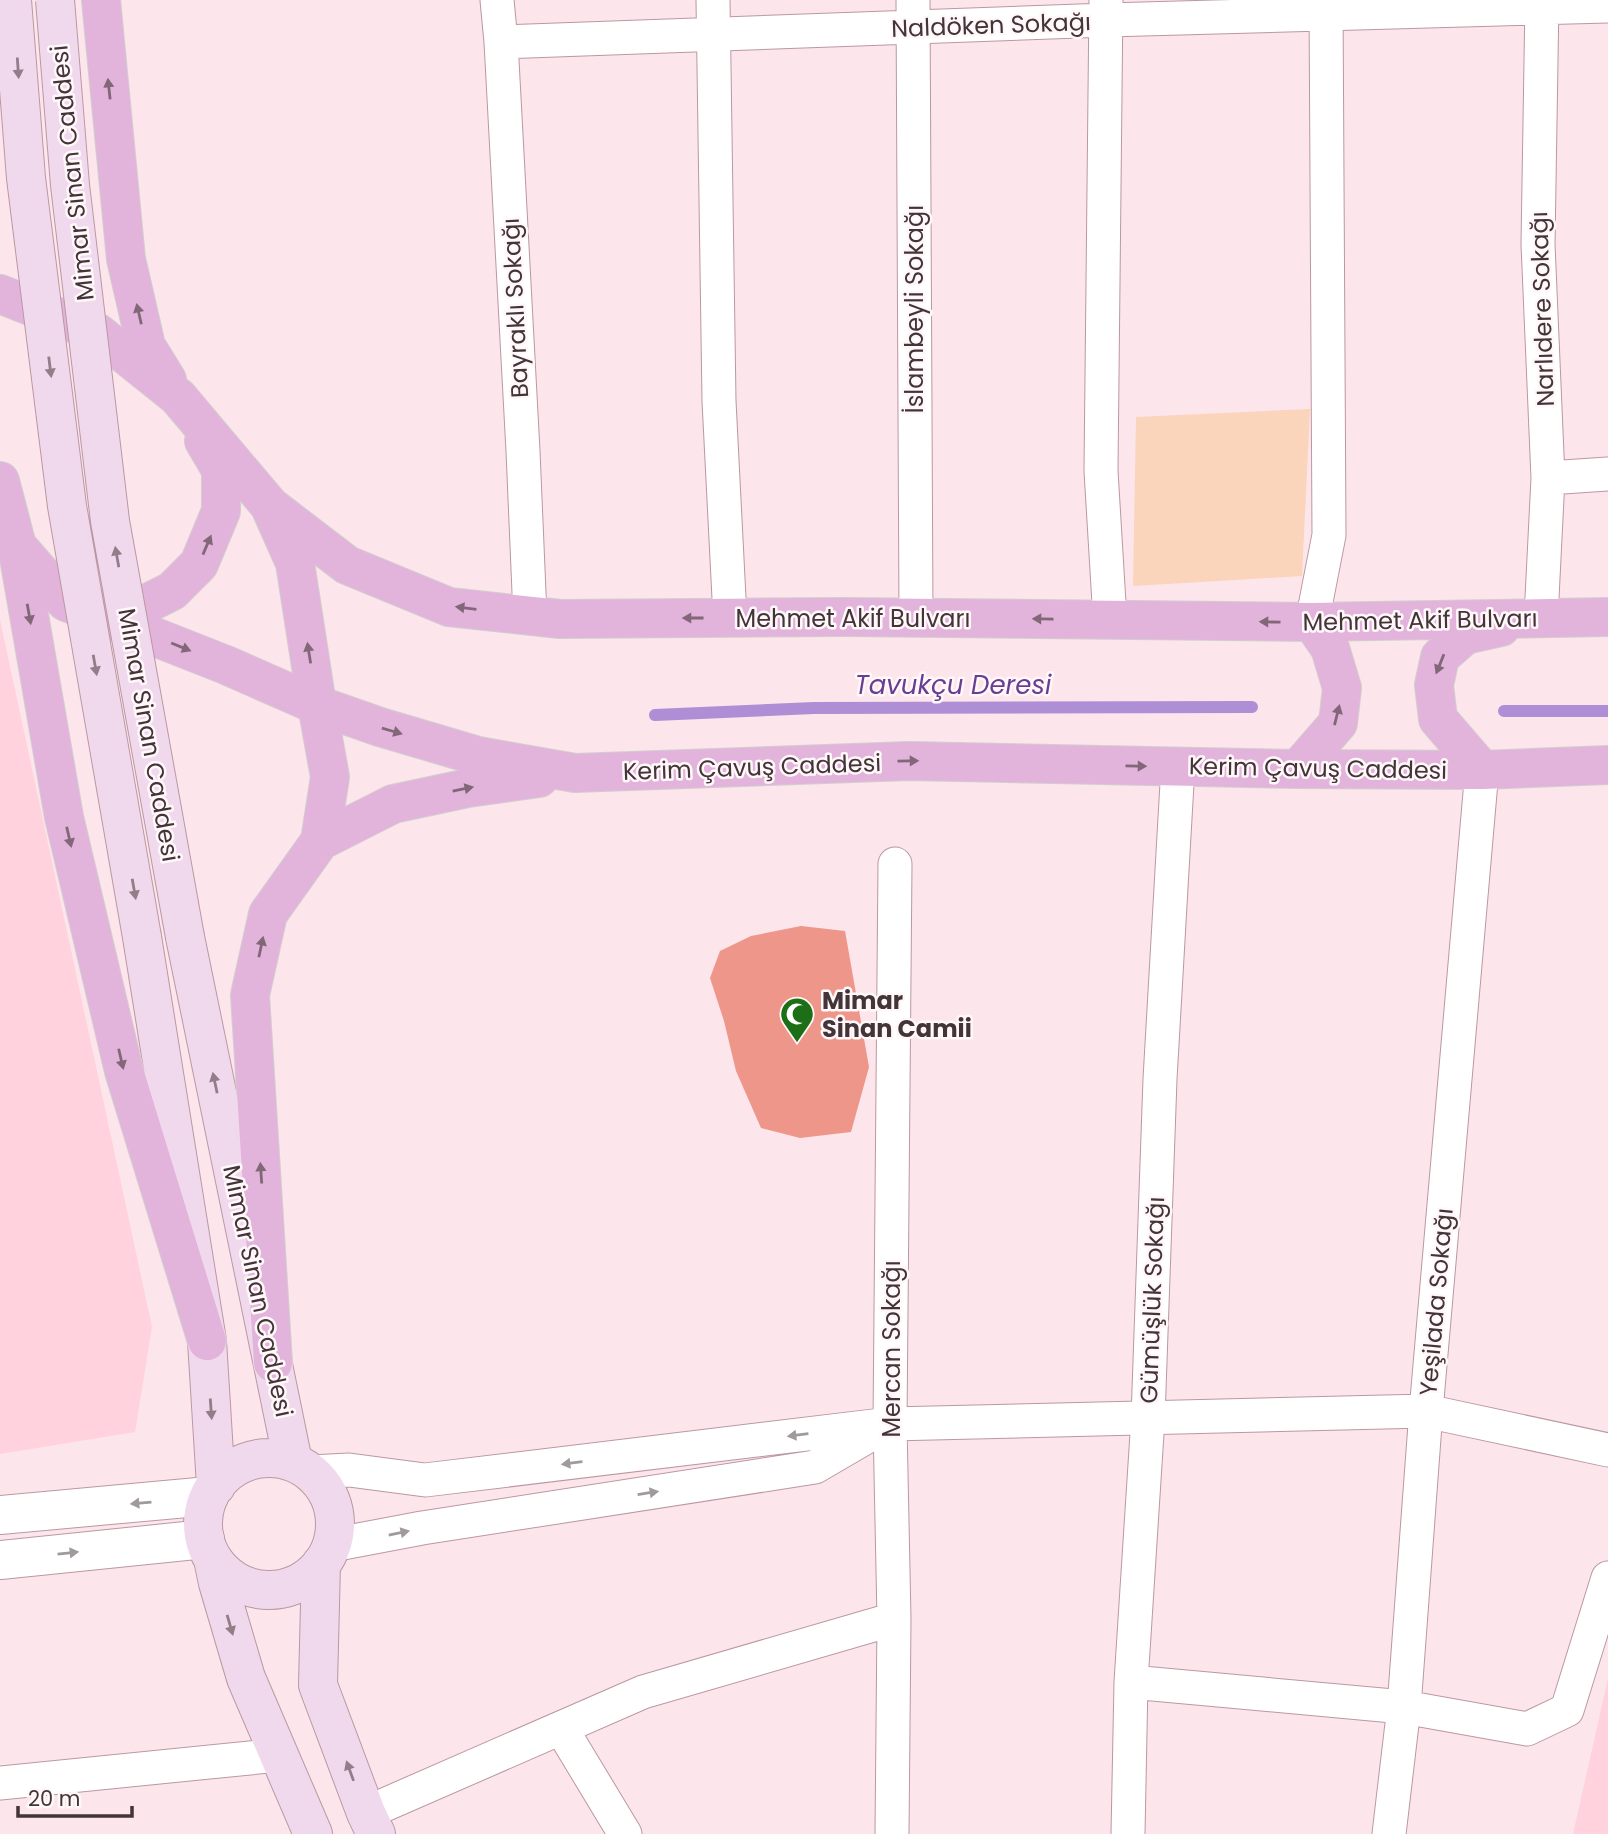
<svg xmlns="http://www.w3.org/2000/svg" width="1608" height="1834" viewBox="0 0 1608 1834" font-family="Poppins,sans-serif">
	<rect width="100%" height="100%" fill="#fce5eb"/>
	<!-- built -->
	<path fill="#ffd2de" d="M0,620L152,1327L135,1432L0,1454Z
		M1608,1678V1834H1573Z"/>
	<!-- green -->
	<path fill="#fad5bb" d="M1310,409L1302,576L1133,586L1136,417Z"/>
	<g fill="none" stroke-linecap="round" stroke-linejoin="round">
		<!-- stream -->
		<path stroke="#ae8ed5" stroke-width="12" d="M1504,711H1608
			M655,715L814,708L1252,707"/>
	</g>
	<!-- building -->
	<path fill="#ed9689" d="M801,926L845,931L869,1067L851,1132L800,1138L761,1128L736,1071L724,1021L710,978L720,951L751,936Z"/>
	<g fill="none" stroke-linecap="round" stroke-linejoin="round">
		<!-- minor casing -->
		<g stroke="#bb98a1" stroke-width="35">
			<path id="minor" d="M497,0L501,42L523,451L530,616
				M713,0L719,401L730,618
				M913,0L916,618
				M1106,0L1101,471L1110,620
				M501,42L1107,20L1608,6
				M1548,478L1608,474
				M1541,618L1548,478L1538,244L1542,0
				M1312,622L1329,535L1326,0
				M311,1472L349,1470L425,1480L890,1424L1426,1411L1608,1450
				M332,1545L422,1528L815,1467L875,1432
				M1131,1682L1404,1707L1527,1729L1567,1710L1608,1578
				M561,1728L625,1834
				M0,1783L279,1755
				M366,1813L643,1692L894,1619
				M892,1834L894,1619L890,1424L895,864
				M1128,1834L1131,1682L1148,1418L1160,1079L1178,766
				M1389,1834L1404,1707L1426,1411L1482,770"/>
		</g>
		<!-- tertiary casing -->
		<g stroke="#bb98a1" stroke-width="40">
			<path id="tertiary" d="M0,1515L209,1496
				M0,1560L205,1539"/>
		</g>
		<!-- secondary casing -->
		<g stroke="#bb98a1" stroke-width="40">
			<path id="secondary" d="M142,937L207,1341L216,1486
				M185,937L293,1462
				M203 1524a66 66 0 1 1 132 0a66 66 0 1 1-132 0Z
				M213,1559L218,1583L246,1678L313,1834
				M321,1564L318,1685L366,1813L376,1834"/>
		</g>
		<!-- primary casing -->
		<g stroke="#d2cecf" stroke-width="40">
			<path id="primary" d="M101,0L126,259L146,346L167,380
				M0,294L98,333L178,397L270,506L347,565L449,607L560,619L844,617L1312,622L1608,617
				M0,481L17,546L66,602L226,665L317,705L380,727L478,756L575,773L909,761L1298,769L1482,770L1608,765
				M271,509L295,563L317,705L330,777L320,841
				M17,546L64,817L124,1071L207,1341
				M95,611L140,607L172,591L199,564L221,511V470L204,441
				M1298,769L1338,723L1342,688L1330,648L1312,622
				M1482,770L1438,719L1434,685L1440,657L1465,635L1501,627
				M273,1363L250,995L268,914L320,841L393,804L468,788L539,778"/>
		</g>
		<!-- minor -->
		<use href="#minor" stroke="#fff" stroke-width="33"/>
		<!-- tertiary -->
		<use href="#tertiary" stroke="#fff" stroke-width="38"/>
		<!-- secondary -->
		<use href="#secondary" stroke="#f1d9ed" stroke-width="38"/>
		<!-- primary -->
		<use href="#primary" stroke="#e2b3db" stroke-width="38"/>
		<!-- secondary-bridge casing -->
		<g stroke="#bb98a1" stroke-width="40" stroke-linecap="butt">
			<path id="secondary-bridge" d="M12,0L26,178L67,506L142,937
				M55,0L70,185L110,521L185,937"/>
		</g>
		<!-- secondary-bridge -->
		<use href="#secondary-bridge" stroke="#f1d9ed" stroke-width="38"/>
	</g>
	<!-- one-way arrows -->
	<defs><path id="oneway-solid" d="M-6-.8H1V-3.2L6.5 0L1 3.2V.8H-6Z" transform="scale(1.75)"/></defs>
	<g fill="#917e89">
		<use href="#oneway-solid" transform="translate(18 68) rotate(86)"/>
		<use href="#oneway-solid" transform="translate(50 367) rotate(83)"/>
		<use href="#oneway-solid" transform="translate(117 557) rotate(-100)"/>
		<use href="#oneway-solid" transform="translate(95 665) rotate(80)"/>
		<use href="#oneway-solid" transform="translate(134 889) rotate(80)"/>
		<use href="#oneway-solid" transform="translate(215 1083) rotate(-102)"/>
		<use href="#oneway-solid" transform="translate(211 1409) rotate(86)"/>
		<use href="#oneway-solid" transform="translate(230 1625) rotate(74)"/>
		<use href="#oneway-solid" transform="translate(350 1771) rotate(-110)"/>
	</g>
	<g fill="#826779">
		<use href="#oneway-solid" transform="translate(109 89) rotate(-96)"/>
		<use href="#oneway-solid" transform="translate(139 314) rotate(-103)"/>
		<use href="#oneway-solid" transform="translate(207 545) rotate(-67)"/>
		<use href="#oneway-solid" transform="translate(466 608) rotate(-173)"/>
		<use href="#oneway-solid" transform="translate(29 614) rotate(80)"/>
		<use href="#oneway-solid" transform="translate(693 618) rotate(180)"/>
		<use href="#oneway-solid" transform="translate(1043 619) rotate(-179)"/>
		<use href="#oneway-solid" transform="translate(1270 622) rotate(-179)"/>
		<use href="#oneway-solid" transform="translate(181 647) rotate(22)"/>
		<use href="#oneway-solid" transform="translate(309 653) rotate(-99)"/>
		<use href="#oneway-solid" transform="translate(1440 664) rotate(112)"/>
		<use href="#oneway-solid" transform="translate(1337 715) rotate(-76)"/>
		<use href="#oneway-solid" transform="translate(392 731) rotate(16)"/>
		<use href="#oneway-solid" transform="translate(908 761) rotate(-1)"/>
		<use href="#oneway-solid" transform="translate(1136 766) rotate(1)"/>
		<use href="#oneway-solid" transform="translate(463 789) rotate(-11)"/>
		<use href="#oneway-solid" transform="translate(69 837) rotate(77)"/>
		<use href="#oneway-solid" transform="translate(261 947) rotate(-78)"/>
		<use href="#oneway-solid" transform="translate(121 1059) rotate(77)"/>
		<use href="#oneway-solid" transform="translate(261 1173) rotate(-94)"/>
	</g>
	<g fill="#a09a9b">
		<use href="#oneway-solid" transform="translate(798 1435) rotate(173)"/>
		<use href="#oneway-solid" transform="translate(572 1463) rotate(173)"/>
		<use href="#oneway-solid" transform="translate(648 1493) rotate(-9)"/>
		<use href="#oneway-solid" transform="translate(141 1503) rotate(175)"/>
		<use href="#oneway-solid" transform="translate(399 1533) rotate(-11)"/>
		<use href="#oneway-solid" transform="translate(68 1553) rotate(-6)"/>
	</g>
	<!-- icons -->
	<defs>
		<g id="mosque-pin" transform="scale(1.75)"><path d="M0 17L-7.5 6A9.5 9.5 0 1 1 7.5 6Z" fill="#1c6f17" stroke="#fff7f9"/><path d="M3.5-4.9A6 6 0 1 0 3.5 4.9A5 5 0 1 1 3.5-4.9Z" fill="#fff"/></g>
	</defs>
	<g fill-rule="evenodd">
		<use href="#mosque-pin" x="797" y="1014"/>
	</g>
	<g text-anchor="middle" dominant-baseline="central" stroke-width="5" stroke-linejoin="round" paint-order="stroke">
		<!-- street labels -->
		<g font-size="24" fill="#423437" stroke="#fff7f9">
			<text transform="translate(991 25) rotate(-2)">Naldöken Sokağı</text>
			<text transform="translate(72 173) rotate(-96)">Mimar Sinan Caddesi</text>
			<text transform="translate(515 308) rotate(-93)">Bayraklı Sokağı</text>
			<text transform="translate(914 309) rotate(-90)">İslambeyli Sokağı</text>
			<text transform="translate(1542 309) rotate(-92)">Narlıdere Sokağı</text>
			<text x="853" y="618">Mehmet Akif Bulvarı</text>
			<text transform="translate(1420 620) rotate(-1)">Mehmet Akif Bulvarı</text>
			<text transform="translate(149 735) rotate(80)">Mimar Sinan Caddesi</text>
			<text transform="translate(752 767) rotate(-2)">Kerim Çavuş Caddesi</text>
			<text transform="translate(1318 768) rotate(1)">Kerim Çavuş Caddesi</text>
			<text transform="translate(258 1291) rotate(78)">Mimar Sinan Caddesi</text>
			<text transform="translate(1152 1300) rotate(-88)">Gümüşlük Sokağı</text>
			<text transform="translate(1436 1302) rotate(-85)">Yeşilada Sokağı</text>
			<text transform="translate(891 1349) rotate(-90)">Mercan Sokağı</text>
		</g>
		<!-- poi labels -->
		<g font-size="24" font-weight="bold" fill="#423437" stroke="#fff7f9" text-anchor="start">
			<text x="822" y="1000">Mimar<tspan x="822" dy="28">Sinan Camii</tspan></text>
		</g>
		<!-- water labels -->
		<g font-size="26" font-style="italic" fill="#683e93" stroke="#fff7f9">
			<text x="953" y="685">Tavukçu Deresi</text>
		</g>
	</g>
	<!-- scale -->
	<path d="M18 1806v10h114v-10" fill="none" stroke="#423437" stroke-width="3.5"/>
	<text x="28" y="1806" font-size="21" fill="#423437" stroke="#fff7f9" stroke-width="5" paint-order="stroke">20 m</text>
</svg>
